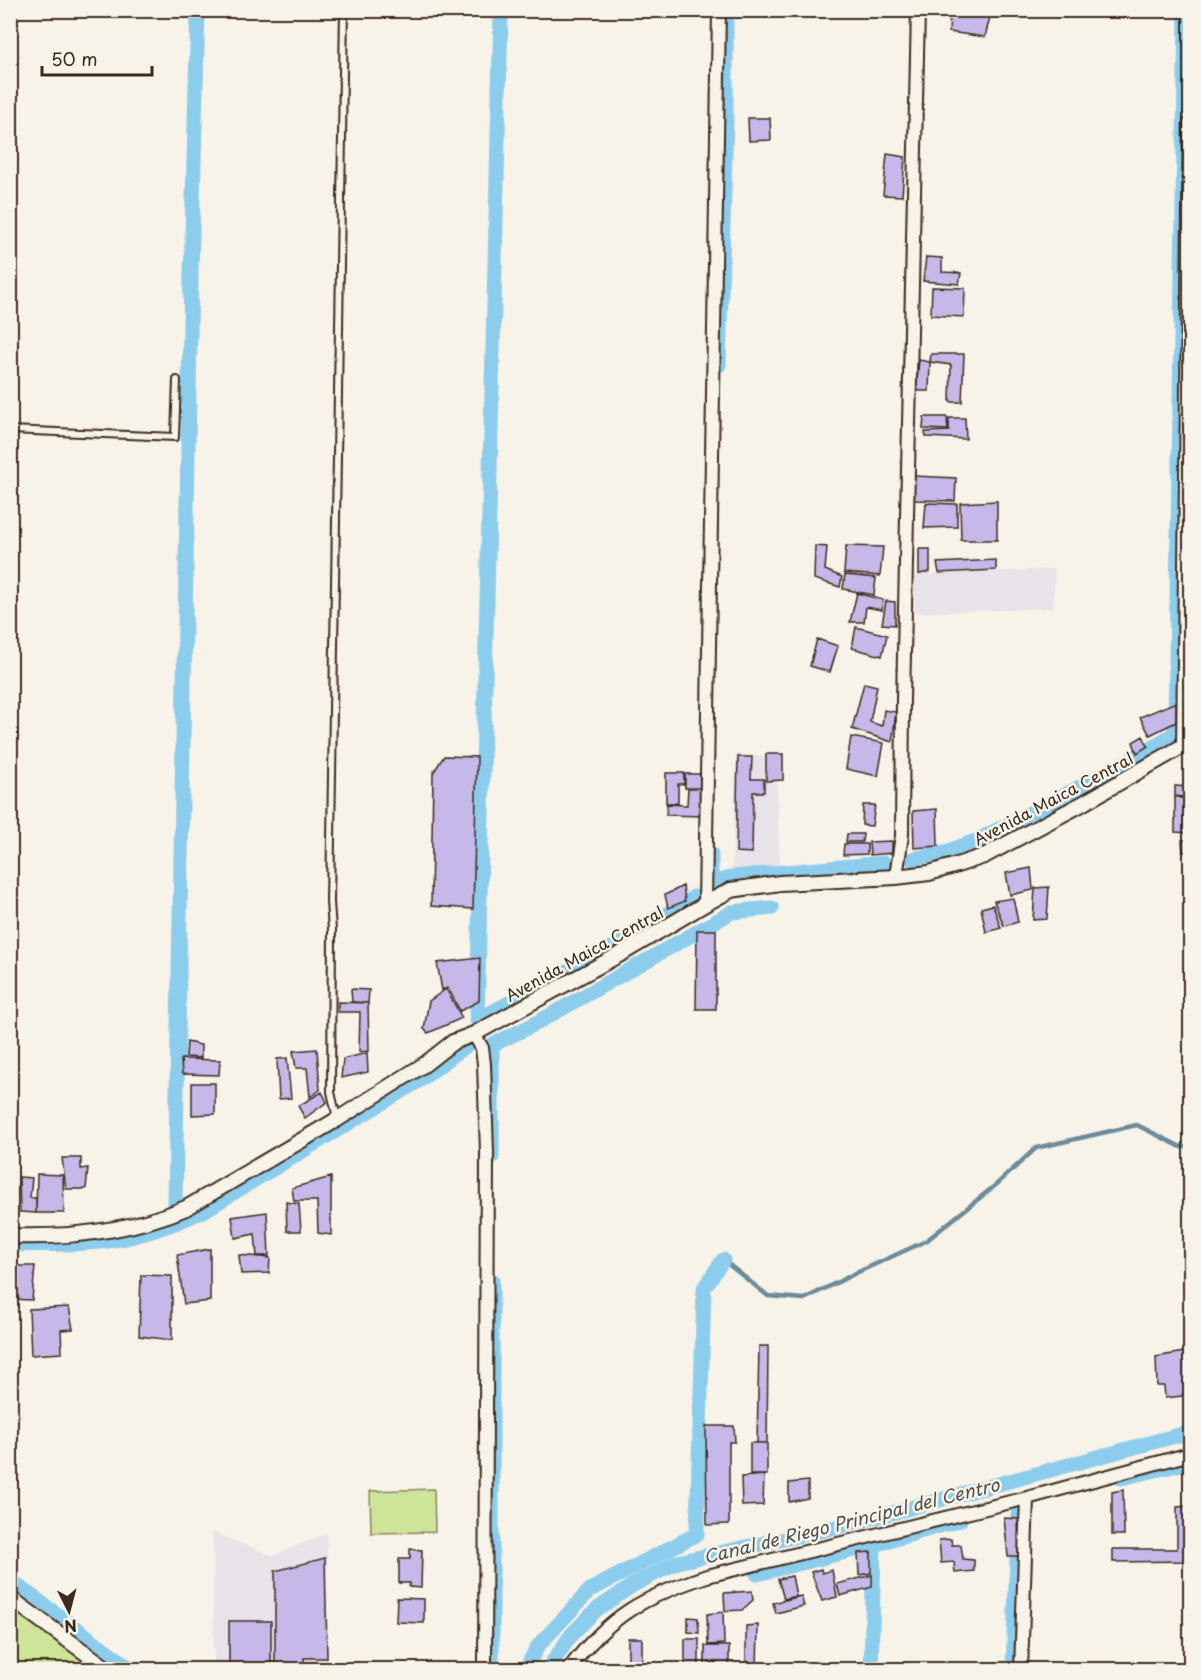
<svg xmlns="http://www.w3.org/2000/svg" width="1201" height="1680" viewBox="0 0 1201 1680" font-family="'Playpen Sans',sans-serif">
	<rect width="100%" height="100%" fill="#f7f3e8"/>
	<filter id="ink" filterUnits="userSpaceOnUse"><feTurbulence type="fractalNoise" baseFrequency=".0167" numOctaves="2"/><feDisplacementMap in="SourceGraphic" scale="12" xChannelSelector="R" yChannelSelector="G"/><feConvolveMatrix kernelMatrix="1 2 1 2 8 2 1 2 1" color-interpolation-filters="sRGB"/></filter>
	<g filter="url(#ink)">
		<!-- built -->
		<path fill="#e8e2e9" d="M1055,569L1053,608L915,613L914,575Z
			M736,754L776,758L780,872L732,877Z
			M213,1532L273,1556L327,1533L328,1669H214Z"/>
		<!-- green -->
		<path fill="#cee499" stroke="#84875c" stroke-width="1.5" d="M434,1489L435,1532L371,1533L370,1491Z
			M10,1609H11L95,1669H11Z"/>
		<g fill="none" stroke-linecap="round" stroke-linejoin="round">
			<!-- stream -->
			<path stroke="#6c8b9a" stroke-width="4.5" d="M723,1260L768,1296L804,1299L856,1273L926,1241L997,1184L1036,1148L1137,1125L1181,1147L1190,1146"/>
			<!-- canal -->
			<path stroke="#8ccced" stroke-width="15" d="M719,365L726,119V10
				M1175,733L1186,10
				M711,854V873L715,883
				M912,859L948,851L978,840L1124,764L1176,733
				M714,884L732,877L885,863
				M477,1020L501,10
				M477,1020L623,942L694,897
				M492,1157V1045L533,1025L732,912L772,908
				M175,1206L191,275L198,10
				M10,1245C40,1244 70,1245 99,1242C136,1239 171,1226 205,1210L420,1080L467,1045
				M1121,1478L1190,1462
				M757,1574L874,1545L960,1520
				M10,1580L133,1670
				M492,1670V1280
				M525,1670L538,1646L590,1590L697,1534L704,1288L723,1260
				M547,1670L572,1634L596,1610L633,1585L677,1562L816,1532L888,1514L1190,1432
				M871,1670L874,1545
				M1013,1670L1019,1502"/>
		</g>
		<!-- building -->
		<path fill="#c6b9ea" stroke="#3b2a1e" stroke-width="1.5" d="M950,12L990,17L985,37L949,32Z
			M748,118H770L771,140L749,141Z
			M887,154L905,157L902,196L883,195Z
			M926,257L942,258V272L961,273L959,284L923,281Z
			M932,287L965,288L964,317L931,315Z
			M931,354H964L962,402H950L951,365L930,362Z
			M919,360L930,362L929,391H916Z
			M924,417H947L948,430L923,429Z
			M949,418H965L966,439L926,437L925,432L949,431Z
			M914,476L956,478L955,501L914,500Z
			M997,501V540H961L960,503Z
			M926,503L957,504V527L924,528Z
			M815,546L827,547L825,570L842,577L840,587L814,579Z
			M846,546L883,547L880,576L844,573Z
			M919,549H930V572L919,574Z
			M996,560V570L939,573L937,563Z
			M845,575L876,578L874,595L843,589Z
			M857,593L883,600L882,610L866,607L864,622H850Z
			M886,601L895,602V625L882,624Z
			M856,627L887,635L882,656L852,648Z
			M817,639L838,646L830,672L810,666Z
			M864,683L877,686L870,722L882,726L884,710L896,712L892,742L852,729Z
			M1176,702V722L1150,735L1140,717Z
			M1143,736L1148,746L1137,753L1133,742Z
			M851,737L884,743L878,776L846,769Z
			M766,754H783V780L766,781Z
			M444,756L477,757L473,909L431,906L433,773Z
			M738,757H752L751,779H764V792H753L752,853L736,852Z
			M666,773H684V784H678V803H666Z
			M685,774H704V788H685Z
			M1175,786L1190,787V798L1175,796Z
			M688,788H704L703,816L666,815L667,804L687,805Z
			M1175,796L1184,799L1186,809H1190V833L1175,832Z
			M863,805H875L872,826L862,825Z
			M937,809L938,846L914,848L913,811Z
			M847,834H863L862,842H846Z
			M1182,840H1190V852H1183Z
			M892,841V853L870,855L869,842Z
			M844,844H867V854L843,855Z
			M1031,868L1033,890L1010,895L1006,873Z
			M683,886L685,901L668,908L665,895Z
			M1049,887L1047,919L1033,920L1035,888Z
			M1013,898L1018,922L1004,926L994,901Z
			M993,905L1001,928L986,932L981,908Z
			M697,930H716V1009H696Z
			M480,958L479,1001L460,1011L448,988L442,990L437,963Z
			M351,989L369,990L368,1003L352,1002Z
			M446,989L462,1018L428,1033L424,1029L429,1001Z
			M338,1002L368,1003L369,1051L359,1052L360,1012H338Z
			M187,1042L201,1045V1058L186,1057Z
			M317,1049L320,1090L310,1097L307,1068H296L293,1051Z
			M367,1053L368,1072L341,1078L343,1059Z
			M287,1058L291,1098L279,1099L277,1059Z
			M181,1059L220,1060L219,1075L182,1074Z
			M192,1083H215V1114L192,1115Z
			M322,1092L327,1102L305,1118L298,1106Z
			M62,1158H81V1169L88,1168L86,1189H66Z
			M37,1174L63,1175L64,1213H36Z
			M19,1177L32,1178L30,1198H36V1213L20,1212Z
			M331,1177V1235L318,1233L317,1201H294L292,1188Z
			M286,1202L299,1204L301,1231H287Z
			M267,1212L269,1256H257L255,1234L235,1238L232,1217Z
			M210,1249V1301L184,1304L177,1255Z
			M239,1255L270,1258L269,1273L241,1274Z
			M10,1266H35L32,1300L11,1299Z
			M141,1275L172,1276V1340L139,1336Z
			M69,1307L73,1329L61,1330L62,1353L31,1355L29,1309Z
			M759,1346H768L767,1443H757Z
			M1190,1351V1380L1182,1396L1165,1398L1164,1386H1157L1156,1357Z
			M706,1426H734L735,1442H729V1524L707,1525Z
			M750,1443H767V1475H750Z
			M764,1475L763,1505L742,1506L741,1477Z
			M808,1481V1498L789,1502V1483Z
			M1123,1490L1124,1535H1112V1492Z
			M1190,1506V1561L1113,1562V1549H1177V1507Z
			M1004,1518L1018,1519L1019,1556H1008Z
			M951,1539L952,1545H961L963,1559L974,1560V1571L955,1573L954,1562L941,1563L939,1540Z
			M410,1549L422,1550L421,1588L409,1587L410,1583H399V1559H410Z
			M871,1552V1573L859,1575L858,1553Z
			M325,1558L327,1658H304V1670H275V1571Z
			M821,1569L822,1573L832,1570L837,1597L822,1601L811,1572Z
			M872,1575V1587L840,1596L837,1584Z
			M792,1576L796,1596L784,1599L778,1579Z
			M752,1591L753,1600L742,1610L725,1611L724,1593Z
			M801,1596L804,1606L776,1613L773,1603Z
			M397,1598L424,1599V1623L396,1622Z
			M723,1612L724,1644L708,1645L707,1614Z
			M688,1617L698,1618L699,1633L688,1632Z
			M229,1621H271V1667H229Z
			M758,1625L757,1670H746V1626Z
			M628,1638H642V1668H628Z
			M685,1639H699V1670H685Z
			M705,1646H729V1670H705Z"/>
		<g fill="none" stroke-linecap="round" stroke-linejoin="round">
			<!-- service casing -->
			<g stroke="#3b2a1e" stroke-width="10">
				<path id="service" d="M10,430L175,437L177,380
					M337,1118L331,1092L332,930L330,902L344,10"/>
			</g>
			<!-- minor casing -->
			<g stroke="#3b2a1e" stroke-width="16">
				<path id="minor" d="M1183,746L1190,123
					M896,877L902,835L903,700L918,10
					M705,904L719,10
					M474,1034L482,1048L484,1064L487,1152L485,1670
					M568,1670C610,1615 643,1597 707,1576L1027,1498L1190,1454
					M1021,1670L1027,1498"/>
			</g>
			<!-- tertiary casing -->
			<g stroke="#3b2a1e" stroke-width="18">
				<path id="tertiary" d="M10,1236C70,1238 131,1231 186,1208L338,1119L425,1064L453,1042L474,1034L626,951L705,904L731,890L780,883L896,877L929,873L957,865L984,856L1080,805L1190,742
					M10,1598L109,1670"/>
			</g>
			<!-- service -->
			<use href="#service" stroke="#f7f3e8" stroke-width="6"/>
			<!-- minor -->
			<use href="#minor" stroke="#f7f3e8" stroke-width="12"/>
			<!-- tertiary -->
			<use href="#tertiary" stroke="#f7f3e8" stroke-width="14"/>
		</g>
	</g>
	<g text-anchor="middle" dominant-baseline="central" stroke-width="5" stroke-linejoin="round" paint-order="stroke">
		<!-- street labels -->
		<g font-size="16" fill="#3b2a1e" stroke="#f7f3e8">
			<text transform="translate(1053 798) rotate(-28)">Avenida Maica Central</text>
			<text transform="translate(584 953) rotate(-29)">Avenida Maica Central</text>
		</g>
		<!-- water labels -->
		<g font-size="18" font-style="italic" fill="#4f5252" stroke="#f7f3e8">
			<text transform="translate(851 1520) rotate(-14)">Canal de Riego Principal del Centro</text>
		</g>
	</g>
	<!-- margin -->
	<rect width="1201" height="1680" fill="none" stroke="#f7f3e8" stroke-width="36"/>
	<rect x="18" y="18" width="1165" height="1644" fill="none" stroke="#3b2a1e" stroke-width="2" filter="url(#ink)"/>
	<!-- north arrow -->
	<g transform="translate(69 1611) rotate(174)" stroke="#f7f3e8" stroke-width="4.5" paint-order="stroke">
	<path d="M0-4.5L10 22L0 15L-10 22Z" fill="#3b2a1e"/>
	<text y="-9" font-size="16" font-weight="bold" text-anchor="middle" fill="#3b2a1e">N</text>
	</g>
	<!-- scale -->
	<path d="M42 66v9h110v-9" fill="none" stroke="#3b2a1e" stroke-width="3"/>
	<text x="51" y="66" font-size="18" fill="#3b2a1e" stroke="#f7f3e8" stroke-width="4.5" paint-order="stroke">50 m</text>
</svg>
